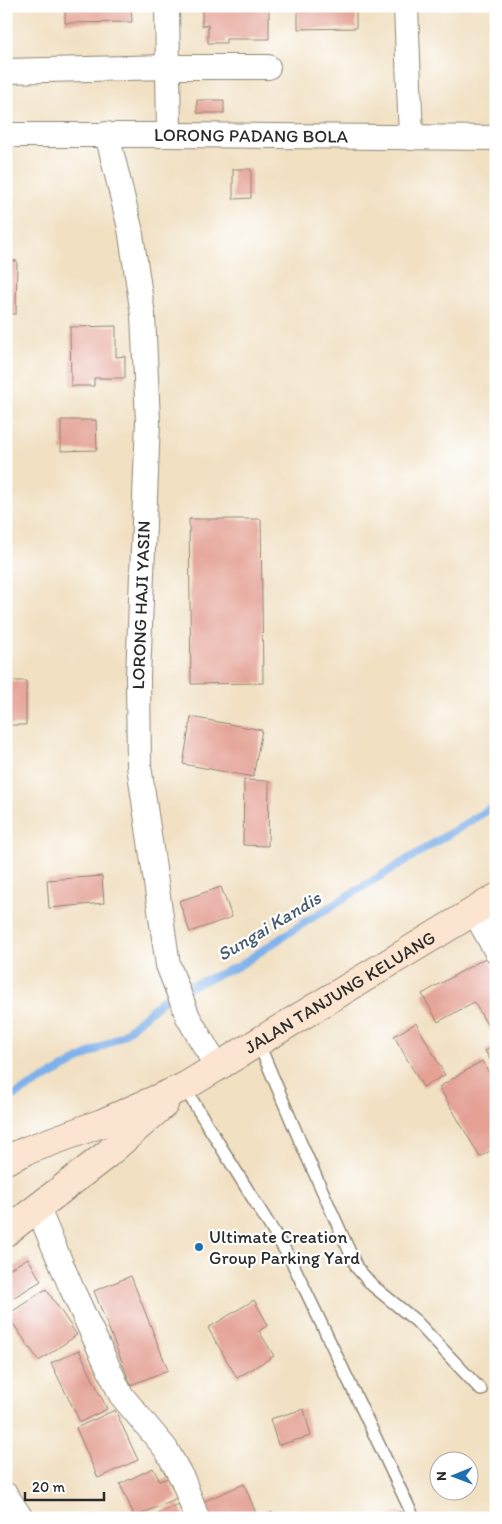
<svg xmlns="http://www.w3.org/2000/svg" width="502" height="1524" viewBox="0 0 502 1524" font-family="Itim,sans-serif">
	<rect width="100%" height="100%" fill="#fff"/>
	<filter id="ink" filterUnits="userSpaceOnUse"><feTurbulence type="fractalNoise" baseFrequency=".02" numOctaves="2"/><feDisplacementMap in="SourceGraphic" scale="10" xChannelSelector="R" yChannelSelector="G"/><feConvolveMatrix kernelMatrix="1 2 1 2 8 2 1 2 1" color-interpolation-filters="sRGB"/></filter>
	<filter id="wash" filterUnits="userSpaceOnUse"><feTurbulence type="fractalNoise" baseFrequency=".0096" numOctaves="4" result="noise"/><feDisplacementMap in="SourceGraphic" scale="20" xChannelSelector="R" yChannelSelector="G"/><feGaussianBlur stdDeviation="1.12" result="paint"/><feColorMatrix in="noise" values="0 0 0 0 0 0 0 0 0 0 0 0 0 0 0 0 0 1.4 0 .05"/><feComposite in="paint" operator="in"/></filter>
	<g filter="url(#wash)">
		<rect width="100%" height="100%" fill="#f1e0c2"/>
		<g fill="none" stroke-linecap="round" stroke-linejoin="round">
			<!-- stream -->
			<path stroke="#7eb0ea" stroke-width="8" d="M6,1100L123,1035L167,996L239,966L299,926L496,805"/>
		</g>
		<g id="blocks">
			<!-- building -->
			<path fill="#e4a194" d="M65,6H131L132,22L65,23Z
				M202,6H269V39H226V43H208V25L202,26Z
				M298,6H356V28L298,29Z
				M197,100H224V113H197Z
				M233,169H251V198L233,199Z
				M6,260L17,261L16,314H6Z
				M116,326V357L125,356V378H94V386H71L70,327Z
				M61,420H96L97,450L61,451Z
				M189,519H261L263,683L191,684Z
				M6,681H26V725H6Z
				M191,717L262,730L253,777L183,764Z
				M244,780L269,781L268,846L243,845Z
				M102,876L104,903L49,908L47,880Z
				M221,887L232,917L190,932L179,901Z
				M487,957L496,972V1040L474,1002L438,1022L422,994Z
				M416,1023L445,1075L423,1087L394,1036Z
				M496,1045V1070L485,1051Z
				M482,1061L496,1084V1147L480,1157L439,1087Z
				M28,1258L41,1281L6,1302V1271Z
				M131,1276L168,1370L131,1385L94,1291Z
				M46,1289L77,1335L39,1361L7,1315Z
				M254,1300L268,1325L259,1331L274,1356L237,1378L208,1328Z
				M79,1350L107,1409L80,1422L51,1363Z
				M304,1409L311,1436L278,1445L270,1419Z
				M115,1410L138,1460L98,1478L76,1428Z
				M153,1468L160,1481L168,1478L177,1498L135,1517L120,1484Z
				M244,1484L258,1518H209L202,1502Z
				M178,1504L185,1518H149Z
				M400,1511L403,1518H387Z
				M272,1512L275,1518H258Z"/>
		</g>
	</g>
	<g filter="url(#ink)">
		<use href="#blocks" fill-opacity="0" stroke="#8e8676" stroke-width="1"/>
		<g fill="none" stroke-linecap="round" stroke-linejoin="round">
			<!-- lane casing -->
			<g stroke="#8e8676" stroke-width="14">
				<path id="lane" d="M258,1042L300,1141L357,1268L373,1286L416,1321L481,1390
					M184,1087L291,1260L414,1518"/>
			</g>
			<!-- street casing -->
			<g stroke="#8e8676" stroke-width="26">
				<g id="street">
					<path d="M167,6L169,135"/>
					<path d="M406,6L411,138"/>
					<path d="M6,71L168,67H268"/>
					<path d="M107,134L130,228L143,315L148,421L138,677L139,766L168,965L188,1017L217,1067"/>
					<path id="s1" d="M6,135H169L496,138"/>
					<path d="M474,911L496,951"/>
					<path d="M38,1209L71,1287L121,1395L166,1449L183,1480L197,1518"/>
					<path d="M6,1495L21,1518"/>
				</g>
			</g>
			<!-- secondary casing -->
			<g stroke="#8e8676" stroke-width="30">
				<g id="secondary">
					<path id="s2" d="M6,1160L28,1150L102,1123L184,1087L496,898"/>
					<path d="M6,1232L106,1155L164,1104"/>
				</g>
			</g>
			<!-- lane -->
			<use href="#lane" stroke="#fff" stroke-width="11"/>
			<!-- street -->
			<use href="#street" stroke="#fff" stroke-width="24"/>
			<!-- secondary -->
			<use href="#secondary" stroke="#fce5d0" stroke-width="28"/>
		</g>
	</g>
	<!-- markers -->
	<circle fill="#1f6fb2" stroke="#fff" stroke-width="2" cx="199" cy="1247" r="5"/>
	<g text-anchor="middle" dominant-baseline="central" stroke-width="4.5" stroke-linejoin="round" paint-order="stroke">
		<!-- street labels -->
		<g font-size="18" fill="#2b2b2b" stroke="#fff">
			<text stroke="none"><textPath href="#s1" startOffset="245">LORONG PADANG BOLA</textPath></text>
			<text transform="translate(141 605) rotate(-88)">LORONG HAJI YASIN</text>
			<text stroke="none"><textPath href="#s2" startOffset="375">JALAN TANJUNG KELUANG</textPath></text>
		</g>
		<!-- poi labels -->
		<g font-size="18" fill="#2b2b2b" stroke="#fff" text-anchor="start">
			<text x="209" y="1237">Ultimate Creation<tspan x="209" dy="21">Group Parking Yard</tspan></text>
		</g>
		<!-- water labels -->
		<g font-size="19" font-style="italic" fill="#485a6e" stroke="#fff">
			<text transform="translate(269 926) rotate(-31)">Sungai Kandis</text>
		</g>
	</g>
	<!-- margin -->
	<rect width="502" height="1524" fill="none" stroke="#fff" stroke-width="25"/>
	<!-- north arrow -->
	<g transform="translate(454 1476) rotate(269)"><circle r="24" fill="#ffffff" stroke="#aaaaaa"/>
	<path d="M0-4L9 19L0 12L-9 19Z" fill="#1f6fb2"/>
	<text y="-8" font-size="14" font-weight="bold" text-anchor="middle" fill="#2b2b2b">N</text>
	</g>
	<!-- scale -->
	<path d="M25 1492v8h79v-8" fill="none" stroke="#2b2b2b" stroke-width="2.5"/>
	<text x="32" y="1492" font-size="15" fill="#2b2b2b" stroke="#ffffff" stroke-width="4" paint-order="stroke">20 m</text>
</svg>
